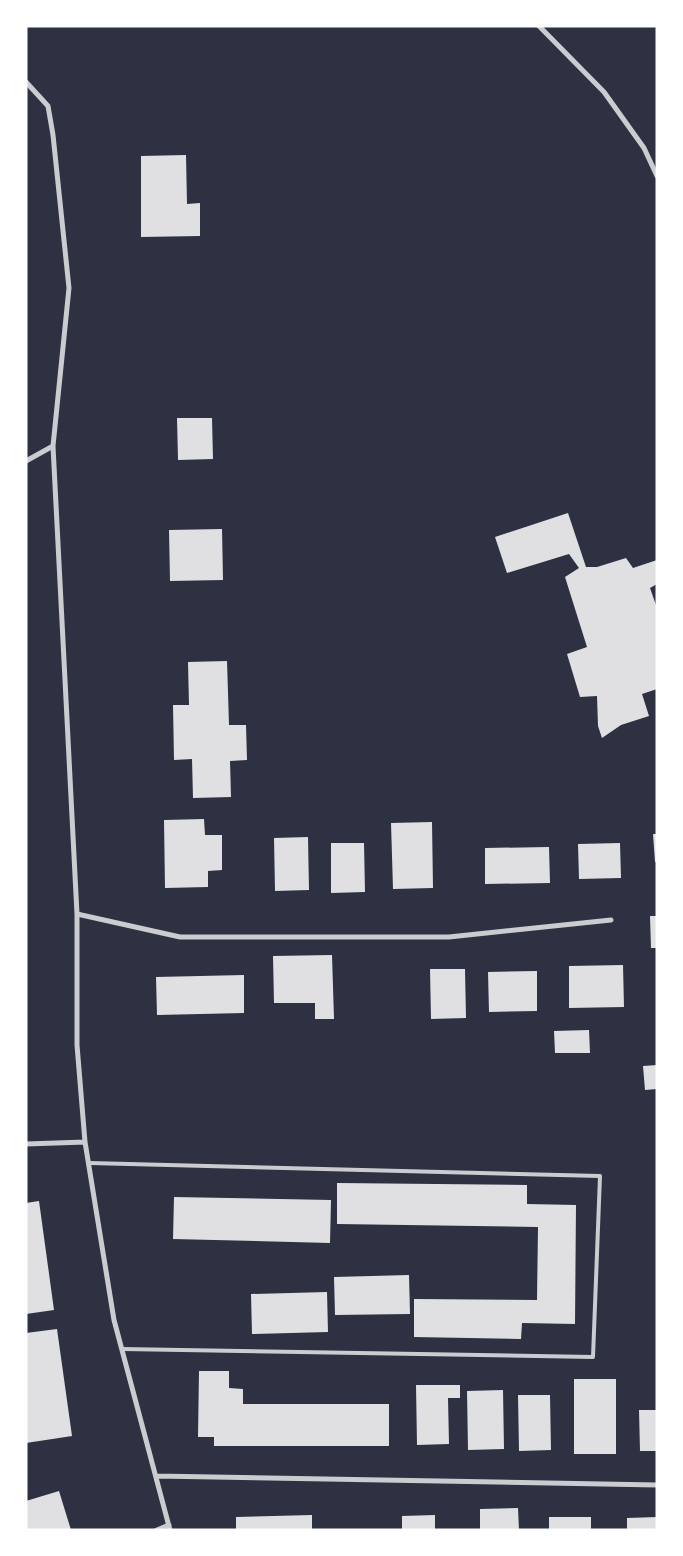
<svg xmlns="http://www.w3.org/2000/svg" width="683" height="1556" viewBox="0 0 683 1556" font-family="'DejaVu Sans',sans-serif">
	<rect width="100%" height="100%" fill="#2d3142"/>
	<!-- building -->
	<path fill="#e0e0e3" d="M186,155L187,204L200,203V236L141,237V156Z
		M177,418H212L213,459L178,460Z
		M568,513L586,567H597L626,558L633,568L657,560V584L650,588L657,608V689L642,694L649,716L621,725L602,738L598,726L597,696L580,697L567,654L587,647L565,577L579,568L569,554L507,573L495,537Z
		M222,529L223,580L170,581L169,530Z
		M227,661L229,725H246L247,760L230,761L231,797L193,798L192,759L174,760L173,705H189L188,662Z
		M204,819L205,835H222V870L208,871V887L165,888L164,820Z
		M432,822L433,888L393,889L391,823Z
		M653,834H657V862H655Z
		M308,837L309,890L275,891L274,838Z
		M331,843H364L365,892L331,893Z
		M620,843L621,878L579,879L578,844Z
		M549,847L550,883L485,884V848Z
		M650,916H657V948H651Z
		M332,955L334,1019H315V1003H274L273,956Z
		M623,965L624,1007L569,1008V966Z
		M430,969H465L466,1018L431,1019Z
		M537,971V1011L489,1012L488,972Z
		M244,975V1013L157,1015L156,977Z
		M589,1030L590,1053H555L554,1031Z
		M657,1065V1089L645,1090L643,1066Z
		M337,1183L527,1185V1204L576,1205L575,1324L522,1323L521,1339L414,1337V1299L537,1300L538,1227L337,1224Z
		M174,1197L331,1200L330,1243L173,1239Z
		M39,1201L54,1310L26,1314V1203Z
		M409,1275L410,1314L335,1315L334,1277Z
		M327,1292L328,1332L252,1334L251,1294Z
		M57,1329L72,1436L26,1443V1333Z
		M199,1371H229V1388L243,1389V1404H389V1446H214V1437H198Z
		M574,1379H616V1454H574Z
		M416,1385H460V1398H448L449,1444L417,1445Z
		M503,1390L504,1449L468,1450L467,1391Z
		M518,1395H550L551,1450L519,1451Z
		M639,1410H657V1451H640Z
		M59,1491L71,1530H26V1501Z
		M518,1508L519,1530H480V1509Z
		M312,1515V1530H236V1517Z
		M435,1515V1530H402V1516Z
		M549,1517H591V1530H549Z
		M657,1517V1530H627V1518Z"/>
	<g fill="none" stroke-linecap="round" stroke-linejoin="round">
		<!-- service -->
		<path stroke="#caccd0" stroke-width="4" d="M90,1163L600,1176L593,1357L122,1349"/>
		<!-- minor -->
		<path stroke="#caccd0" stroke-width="5" d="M539,26L604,92L644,148L657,176
			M26,82L48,106L53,135L69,288L53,446L77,914V1045L85,1142L114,1320L170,1530
			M26,461L53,446
			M77,914L180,937H449L611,920
			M26,1144L85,1142
			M156,1476L657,1485
			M157,1530L169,1525"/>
	</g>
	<!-- border -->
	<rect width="683" height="1556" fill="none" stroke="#ffffff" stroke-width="55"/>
</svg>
